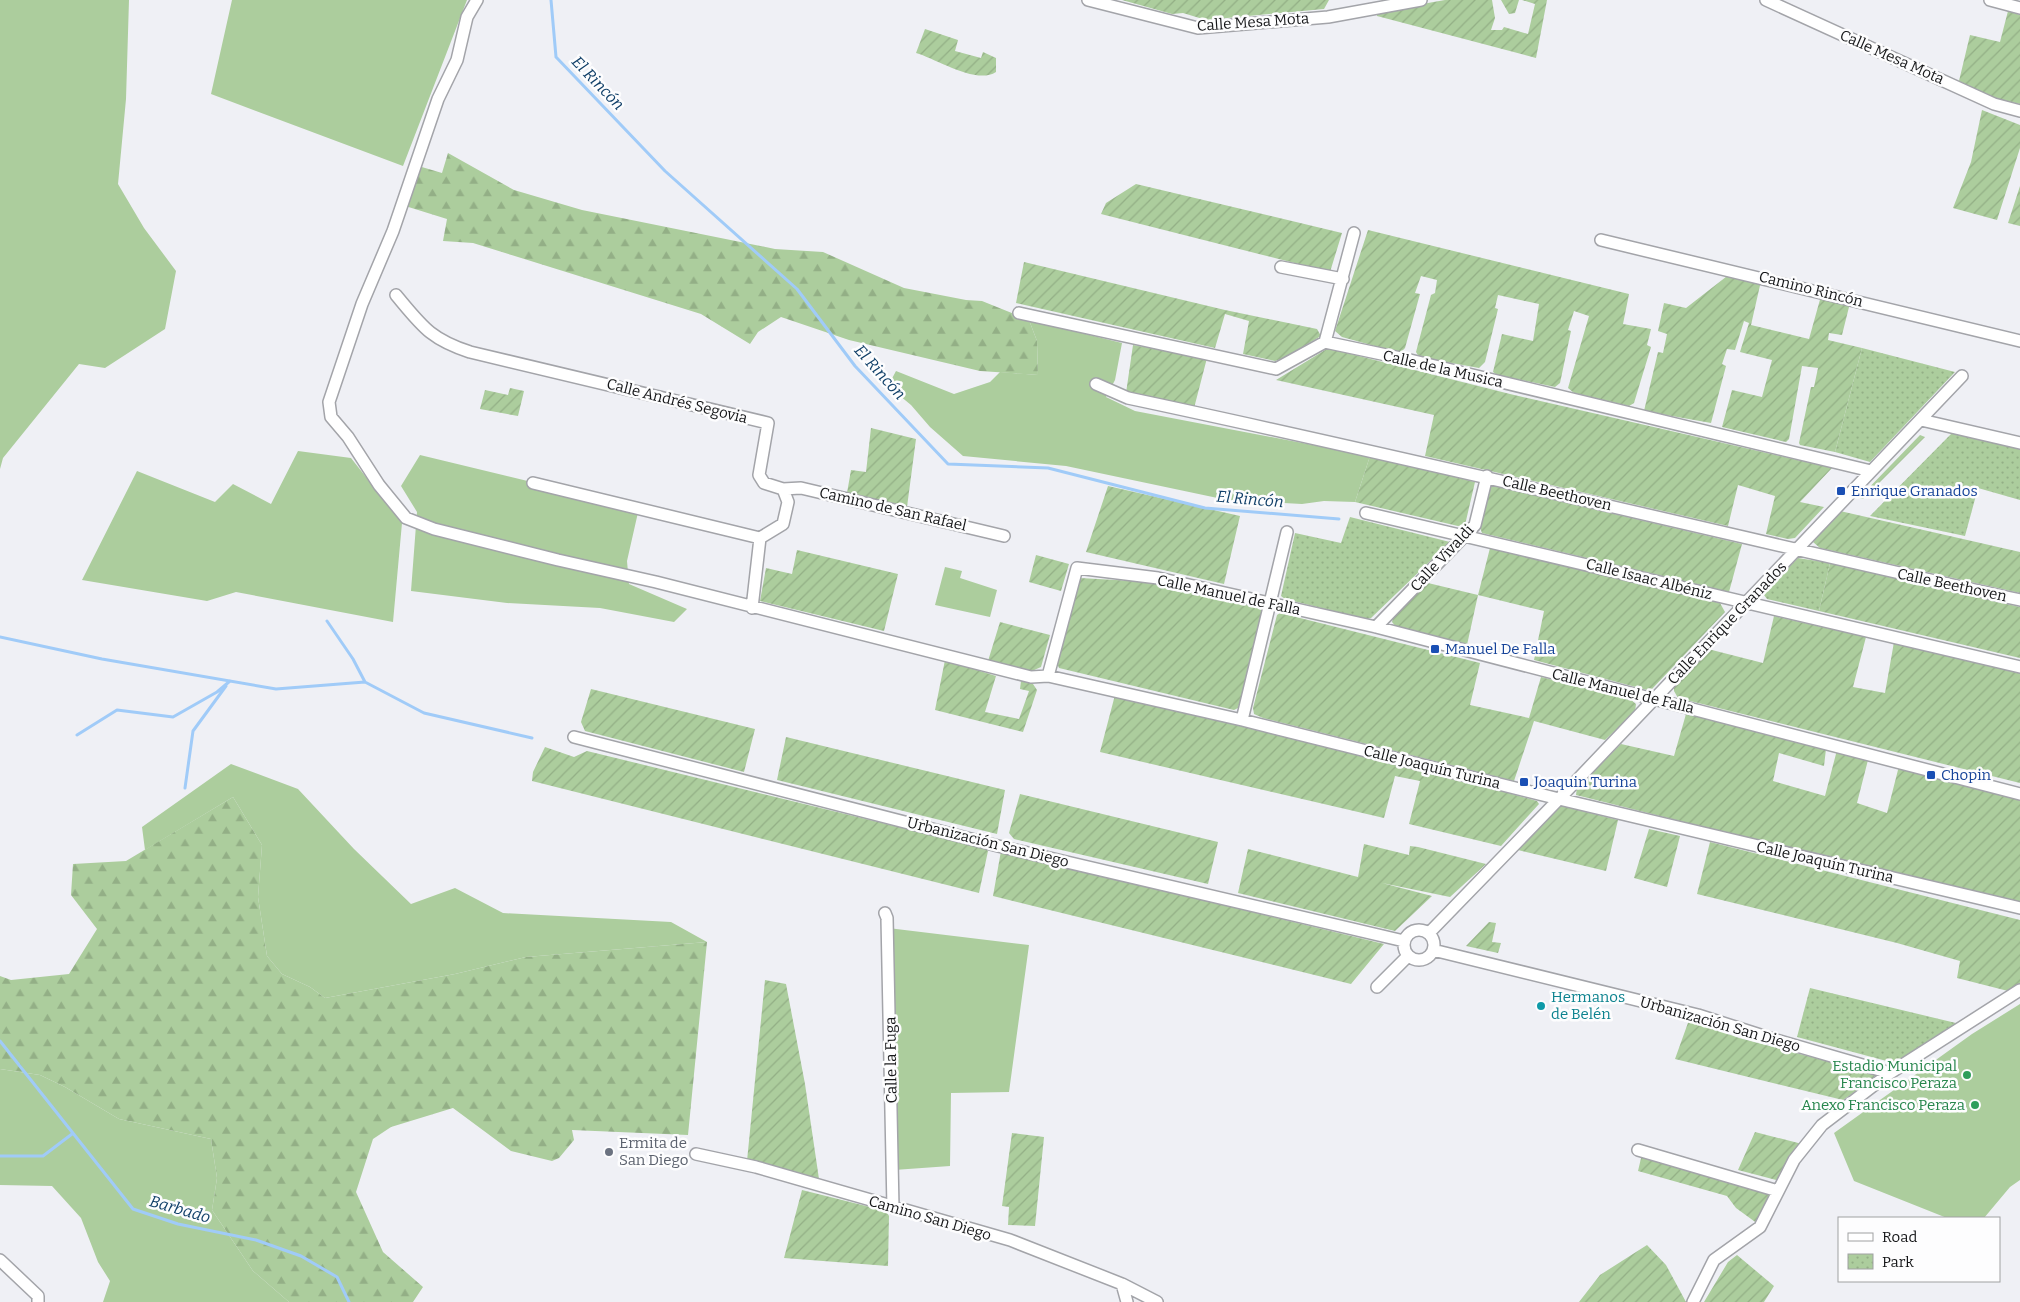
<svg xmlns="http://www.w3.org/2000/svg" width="2020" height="1302" viewBox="0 0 2020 1302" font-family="Bitter,serif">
	<defs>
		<pattern id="forest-firs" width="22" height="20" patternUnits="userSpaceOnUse" patternTransform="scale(1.25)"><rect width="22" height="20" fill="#accd9d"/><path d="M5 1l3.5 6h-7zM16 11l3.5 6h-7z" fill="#93af86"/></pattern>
		<pattern id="park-dots" width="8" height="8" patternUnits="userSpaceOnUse" patternTransform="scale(1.25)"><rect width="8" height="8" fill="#accd9d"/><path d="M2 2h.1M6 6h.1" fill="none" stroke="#93af86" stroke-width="1.8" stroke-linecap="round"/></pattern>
		<pattern id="garden-furrows" width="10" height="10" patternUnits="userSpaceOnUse" patternTransform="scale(1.25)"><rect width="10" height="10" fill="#accd9d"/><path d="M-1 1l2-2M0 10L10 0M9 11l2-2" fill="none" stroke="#93af86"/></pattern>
	</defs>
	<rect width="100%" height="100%" fill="#eff0f5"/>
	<!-- grass -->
	<path fill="#accd9d" d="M0,0H129L126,99L118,184L144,228L176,271L165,329L105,368L79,364L3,458L0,469Z
		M232,0H467L403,166L211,94Z
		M1029,320L1122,343L1115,380L1106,397L1135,411L1370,456L1355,502L1324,501L1302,504L1227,500L1066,466L963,456L930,427L911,405L888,386L896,371L954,394L990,382L1000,372L1038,375L1037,341Z
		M298,451L351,458L402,523L393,622L236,592L207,601L82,580L137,471L215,502L233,484L271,504Z
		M420,455L639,508L627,561L629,584L687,609L674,622L600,608L507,603L411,591L417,512L401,486Z
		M945,567L962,571L960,578L997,590L990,617L935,605Z
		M231,764L298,789L354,849L411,904L455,888L503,913L671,922L707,942L526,957L455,974L325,998L310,987L282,974L267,956L258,897L262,845L233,797L145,850L142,827Z
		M888,928L1029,945L1009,1092L951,1093L950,1166L894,1170Z
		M2020,1004V1180L2010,1187L1984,1218H1947L1854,1181L1834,1133L1972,1034Z
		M0,1069L40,1075L65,1087L119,1119L211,1139L217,1178L212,1210L253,1271L289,1302H103L110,1281L98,1262L81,1218L52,1186L0,1185Z"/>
	<!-- forest -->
	<path fill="url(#forest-firs)" d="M448,153L514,190L582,210L775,249L823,252L904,288L966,300L982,301L1029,320L1037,341L1038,375L980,371L849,340L781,317L758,332L750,344L701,314L473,243L443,241L447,219L402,205L415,165L442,173Z
		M233,797L262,845L258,897L267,956L282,974L310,987L325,998L455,974L526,957L707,942L688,1135L572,1130L574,1140L559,1158L552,1161L511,1151L453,1108L391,1127L373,1139L356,1192L383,1252L423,1287L413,1302H289L253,1271L212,1210L217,1178L211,1139L119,1119L65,1087L40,1075L0,1069V976L11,980L69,974L97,929L71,895L73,864L126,861Z"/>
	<!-- park -->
	<path fill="url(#park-dots)" d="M1862,348L1955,372L1870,462L1835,452Z
		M1952,433L2020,443V500L1978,488L1965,536L1870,516Z
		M1350,517L1450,542L1371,618L1366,619L1285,599L1281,596L1295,533L1341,543Z
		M1798,558L1830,563L1819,611L1767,599L1764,595L1771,584Z
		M1810,988L1960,1024L1902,1060L1894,1063L1797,1037Z"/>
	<!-- garden -->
	<path fill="url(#garden-furrows)" d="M1122,0H1329L1324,9L1206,20L1183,13L1172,14Z
		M1445,0H1492L1495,18L1491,30H1502L1504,27L1528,34L1535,4L1522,0H1547L1536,58L1377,16V12Z
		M1501,0H1519L1515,13L1509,14Z
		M2008,11L2020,15V104L1994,98L1959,81L1970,35L2000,42Z
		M925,29L958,40L955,51L981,58L983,52L996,58V72C976,85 937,59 916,53Z
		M1982,110L2020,125V148L1997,220L1953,208L1971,162Z
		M1136,184L1342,233L1330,272L1101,214L1106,203Z
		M2020,186V226L2008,223Z
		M1368,230L1629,294L1623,324L1651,329L1647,345L1651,347L1634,403L1629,406L1574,393L1568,388L1589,316L1574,311L1568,330L1571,331L1560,383L1555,387L1497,375L1493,372L1502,334L1533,341L1539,304L1498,295L1495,308L1498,309L1485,362L1479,368L1419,357L1416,352L1431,295L1435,293L1437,280L1421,276L1415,293L1420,294L1405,348L1400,353L1342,337L1335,331Z
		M1024,262L1225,310L1317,329L1321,336L1284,358L1275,361L1243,354L1249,321L1225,314L1215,348L1016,303Z
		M1731,273L1761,281L1751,325L1809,339L1821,296L1850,303L1842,335L1829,333L1828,340L1862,348L1835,452L1800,445L1799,443L1811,387H1814L1818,368L1802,366L1789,439L1786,442L1722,427L1732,390L1762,397L1772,360L1740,352L1749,323L1744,321L1735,350L1727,349L1722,364L1726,366L1711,423L1644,411L1658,352L1663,353L1667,334L1658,331L1664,303L1686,308Z
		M1133,345L1207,358L1193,412L1126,393Z
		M1331,349L1510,394L1832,468L1800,502L1824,507L1795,538L1788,539L1766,534L1775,496L1738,485L1728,526L1425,456L1434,415L1276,380L1325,350Z
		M510,388L524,391L518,416L480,409L485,390L508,395Z
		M871,428L916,439L907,507L847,493L851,470L866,472Z
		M1920,435L1925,437L1863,499L1859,498Z
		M1370,456L1475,482L1465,525L1458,526L1355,502Z
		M1491,485L1742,544L1729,592L1482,533C1477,521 1483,495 1491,485Z
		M1108,486L1240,516L1224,584L1086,552Z
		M1840,511L2020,552V593L1820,548L1813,542Z
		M1490,548L1720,603L1725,612L1652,689L1647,690L1534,660L1544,611L1478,595L1467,645L1397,628L1392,622L1394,615L1428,583L1478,595Z
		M797,550L898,574L884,631L760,601L766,568L792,574Z
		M1036,555L1069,564L1061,591L1029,582Z
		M1830,563L2020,607V658L1819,611Z
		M1080,578L1152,582L1257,606L1261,610L1263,620L1238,708L1234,710L1059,668L1057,663Z
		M1280,613L1480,663L1470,705L1529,718L1541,677L1630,699L1636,704L1635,712L1605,740L1534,721L1514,781L1263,718L1254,714L1253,708L1277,615Z
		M1774,616L1866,637L1853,687L1885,693L1894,642L2020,673V783L1678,698L1674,691V685L1708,649L1763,663Z
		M1000,622L1050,635L1041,667L1032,671L988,661Z
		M945,660L996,676L985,712L1019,719L1029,691L1020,689L1021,681L1033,684L1037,690L1023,732L935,710Z
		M591,689L755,729L744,772L585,731L581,722Z
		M1115,695L1498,790L1537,801L1539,804L1501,846L1409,824L1420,781L1395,776L1384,818L1100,752Z
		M1686,714L1806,742L1826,749L1824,766L1779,753L1773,781L1825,796L1837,750L1868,760L1857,803L1887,813L1899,766L2020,799V906L1576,795L1577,787L1621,744L1674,756Z
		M786,737L1005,790L997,834L777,780Z
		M545,747L574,757L587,751L985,848L988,851L979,893L532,781L533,772Z
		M1020,794L1218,842L1208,884L1014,839L1009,833Z
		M1562,806L1618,820L1606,871L1518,850L1556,809Z
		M1649,829L1680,836L1667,887L1634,878Z
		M1710,842L2020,920V985L2008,991L1957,978L1960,961L1897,943L1697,894Z
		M1364,844L1409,855L1410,846L1418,847L1486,864L1450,897L1382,883L1432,896L1395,931L1238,893L1248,849L1358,877Z
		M1001,851L1384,944L1351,984L993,896Z
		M1489,922L1496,923L1492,942L1501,943L1498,953L1466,946Z
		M765,980L786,984L805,1084L819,1179L747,1161Z
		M1689,1020L1739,1038L1876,1074L1873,1079L1843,1100L1675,1059Z
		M1755,1132L1802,1144L1780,1181L1738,1170Z
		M1012,1133L1044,1137L1035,1226L1008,1225L1009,1207L1002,1206Z
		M1642,1154L1774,1191L1758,1224L1736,1208L1727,1196L1638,1171Z
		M802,1190L886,1211L889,1216L888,1266L784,1258Z
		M1647,1245L1666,1265L1686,1302H1579L1600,1275Z
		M1737,1255L1774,1286L1764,1302H1704L1728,1262Z"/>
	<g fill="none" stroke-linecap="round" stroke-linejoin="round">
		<!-- stream -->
		<path stroke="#a0cbf8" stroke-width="3" d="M551,0L556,57L665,171L797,289L855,366L948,464L1048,468L1205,508L1339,519
			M327,621L353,659L365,682
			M0,637L102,659L276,689L365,682L424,713L532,738
			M77,735L117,710L173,717L217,692L230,681
			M185,788L193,731L226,686
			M0,1041L133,1209L178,1224L256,1240L301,1256L337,1277L349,1302
			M0,1156H43L72,1134"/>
		<!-- minor casing -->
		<g stroke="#a3a4a9" stroke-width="14">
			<path id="minor" d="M477,0L467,17L457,60L438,99L393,231L362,304L329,402L331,417L348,437L379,485L406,518L434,529L558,560L656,582L1031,677L1048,676L1242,720L1559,799L2020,908
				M1088,0L1198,28L1328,17L1421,0
				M1766,0L1994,104L2020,111
				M1990,0L2020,8
				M1601,240L2020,341
				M1281,267L1343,279
				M396,295C422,326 430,339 470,352L768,423L759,475L764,483L783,489L788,502L783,524L760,538L752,608
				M1019,313L1276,369L1325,342L1410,360L1871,471
				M1325,342L1354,233
				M1096,384L1128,398C1426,461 1722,534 2020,600
				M1921,420L2020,443
				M533,483L760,538
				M783,489L801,488L1004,536
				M1366,513L2020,667
				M1376,627L1475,525L1487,476
				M1048,676L1077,568L1158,578L1376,627L2020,794
				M1242,720L1287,532
				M574,737L998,846L1404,941
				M885,913L887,918L893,1208
				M1404 945a15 15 0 1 1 30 0a15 15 0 1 1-30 0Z
				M1429,933L1559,799L1962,376
				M1433,950L1698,1015L1776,1040L1890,1073
				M1377,987L1408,956
				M1638,1150L1778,1191
				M696,1154L756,1167L1010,1240L1122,1284L1157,1302
				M0,1260L38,1296V1302
				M1122,1284L1127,1302
				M1693,1302L1714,1260L1760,1227L1794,1160L1822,1125L1890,1073L2020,990"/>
		</g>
		<!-- minor -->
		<use href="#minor" stroke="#fff" stroke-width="11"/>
	</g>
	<!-- markers -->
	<g fill="#1a4fb4" stroke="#fdfdfe" stroke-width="2">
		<rect x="1836" y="486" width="10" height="10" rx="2.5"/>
		<rect x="1430" y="644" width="10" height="10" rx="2.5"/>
		<rect x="1926" y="770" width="10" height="10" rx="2.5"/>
		<rect x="1519" y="777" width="10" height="10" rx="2.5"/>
	</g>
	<circle fill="#0f9aa8" stroke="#fdfdfe" stroke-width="2" cx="1541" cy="1006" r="5"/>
	<g fill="#2e9e5b" stroke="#fdfdfe" stroke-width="2">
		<circle cx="1967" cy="1075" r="5"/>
		<circle cx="1975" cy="1105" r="5"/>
	</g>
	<circle fill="#6b7280" stroke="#fdfdfe" stroke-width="2" cx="609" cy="1152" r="5"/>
	<g text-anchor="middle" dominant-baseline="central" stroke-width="5" stroke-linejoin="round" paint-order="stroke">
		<!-- street labels -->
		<g font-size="15" fill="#151618" stroke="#fdfdfe">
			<text transform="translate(1253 22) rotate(-4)">Calle Mesa Mota</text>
			<text transform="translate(1892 57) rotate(24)">Calle Mesa Mota</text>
			<text transform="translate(1811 289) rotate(14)">Camino Rincón</text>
			<text transform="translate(1443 369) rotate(13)">Calle de la Musica</text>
			<text transform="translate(677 401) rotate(14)">Calle Andrés Segovia</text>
			<text transform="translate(1557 493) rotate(13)">Calle Beethoven</text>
			<text transform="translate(893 509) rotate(13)">Camino de San Rafael</text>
			<text transform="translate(1442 558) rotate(-47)">Calle Vivaldi</text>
			<text transform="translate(1649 579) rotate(14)">Calle Isaac Albéniz</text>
			<text transform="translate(1952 585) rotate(12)">Calle Beethoven</text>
			<text transform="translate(1229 595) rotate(12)">Calle Manuel de Falla</text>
			<text transform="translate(1727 623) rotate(-46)">Calle Enrique Granados</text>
			<text transform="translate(1623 691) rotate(14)">Calle Manuel de Falla</text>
			<text transform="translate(1432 767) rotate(14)">Calle Joaquín Turina</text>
			<text transform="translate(988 842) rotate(14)">Urbanización San Diego</text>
			<text transform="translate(1825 862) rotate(13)">Calle Joaquín Turina</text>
			<text transform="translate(1720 1024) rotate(16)">Urbanización San Diego</text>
			<text transform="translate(891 1060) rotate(-91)">Calle la Fuga</text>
			<text transform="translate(930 1218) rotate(16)">Camino San Diego</text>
		</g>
		<!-- transit labels -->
		<g font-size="15" fill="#164399" stroke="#fdfdfe" text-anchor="start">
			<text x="1851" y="491">Enrique Granados</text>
			<text x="1445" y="649">Manuel De Falla</text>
			<text x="1941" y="775">Chopin</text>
			<text x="1534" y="782">Joaquin Turina</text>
		</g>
		<!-- culture labels -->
		<g font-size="15" fill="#0d838f" stroke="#fdfdfe" text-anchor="start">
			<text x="1551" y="997">Hermanos<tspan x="1551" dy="17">de Belén</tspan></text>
		</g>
		<!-- leisure labels -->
		<g font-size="15" fill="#27864d" stroke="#fdfdfe" text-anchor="end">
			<text x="1957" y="1066">Estadio Municipal<tspan x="1957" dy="17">Francisco Peraza</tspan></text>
			<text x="1965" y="1105">Anexo Francisco Peraza</text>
		</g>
		<!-- worship labels -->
		<g font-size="15" fill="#5b616d" stroke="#fdfdfe" text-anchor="start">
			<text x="619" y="1143">Ermita de<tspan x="619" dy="17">San Diego</tspan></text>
		</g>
		<!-- water labels -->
		<g font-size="16" font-style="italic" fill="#103f68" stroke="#fdfdfe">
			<text transform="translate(598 83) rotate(46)">El Rincón</text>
			<text transform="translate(880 372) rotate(48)">El Rincón</text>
			<text transform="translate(1250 499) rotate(5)">El Rincón</text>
			<text transform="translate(180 1209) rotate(16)">Barbado</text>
		</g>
	</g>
	<!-- legend -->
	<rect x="1838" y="1217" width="162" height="65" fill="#fdfdfe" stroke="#a0a1a2"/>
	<rect x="1848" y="1233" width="25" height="8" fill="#ffffff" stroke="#a0a1a2"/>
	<text x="1882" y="1242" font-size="15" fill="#151618">Road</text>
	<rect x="1848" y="1254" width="25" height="15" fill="url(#park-dots)" stroke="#a0a1a2"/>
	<text x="1882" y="1267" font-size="15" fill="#151618">Park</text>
</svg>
